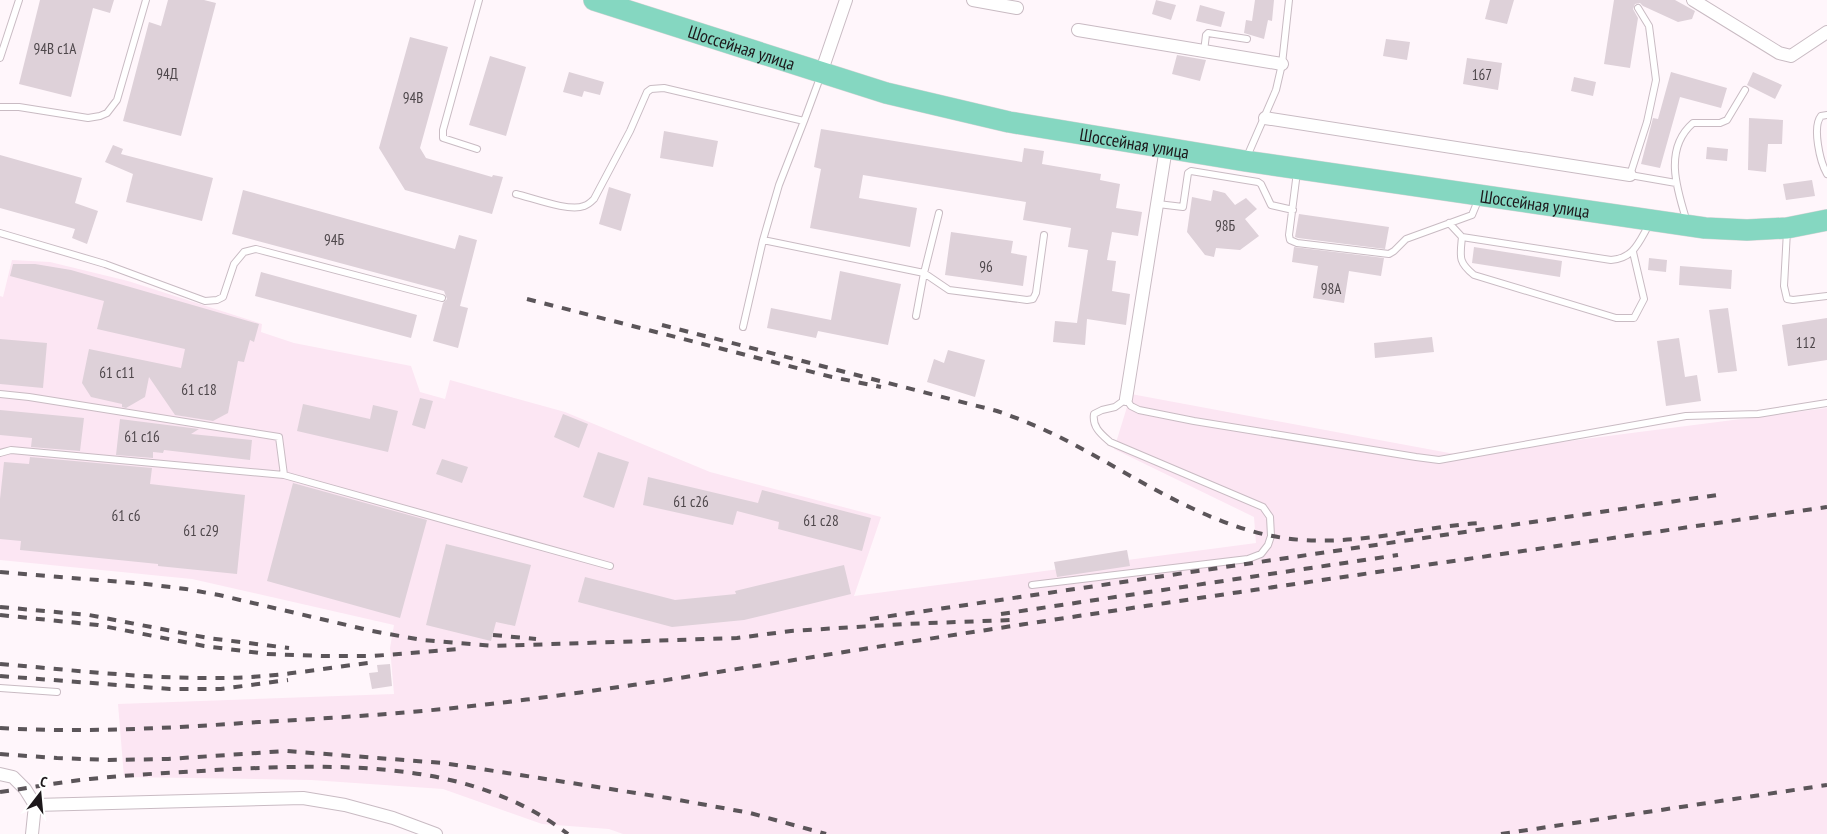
<svg xmlns="http://www.w3.org/2000/svg" width="1827" height="834" viewBox="0 0 1827 834" font-family="'PT Sans Narrow',sans-serif">
	<rect width="100%" height="100%" fill="#fff6fb"/>
	<!-- built -->
	<path fill="#fce6f3" d="M12,260L50,262L128,281L262,324L261,332L294,343L411,366L420,392L445,399L450,380L565,412L710,472L881,517L854,596L1256,543L1254,517L1114,449L1131,394L1460,455L1827,408V834H623L609,829L542,824L443,789L311,780L124,777L118,704L394,694L390,648L394,625L192,579L0,560V296L3,297Z"/>
	<!-- building -->
	<path fill="#ded1d9" d="M40,0H114L110,13L93,8L71,97L19,84Z
		M168,0H204L216,3L181,136L123,121L149,22L161,26Z
		M1156,0L1176,5L1171,20L1152,14Z
		M1255,0H1274L1272,21L1268,20L1264,39L1244,33L1246,20L1252,21Z
		M1490,0H1514L1507,24L1485,19Z
		M1614,0H1675L1695,11L1692,19L1678,22L1643,6L1640,3L1635,4L1633,9L1638,18L1630,68L1604,64Z
		M1200,5L1225,12L1221,27L1196,21Z
		M410,37L448,47L420,148L426,158L492,177L493,175L503,177L492,214L405,190L379,148Z
		M1386,39L1410,42L1407,60L1383,56Z
		M1177,55L1206,60L1200,81L1172,74Z
		M490,56L526,67L506,136L469,125Z
		M1467,58L1502,63L1498,90L1463,84Z
		M569,72L604,82L600,95L584,91L582,97L563,92Z
		M1671,72L1727,88L1721,108L1680,97L1660,168L1641,164L1653,118L1658,119Z
		M1753,72L1782,85L1775,99L1747,85Z
		M1574,77L1596,82L1593,96L1571,91Z
		M1749,118L1783,120L1782,144H1768L1766,172L1748,170Z
		M821,129L1022,162L1024,148L1044,151L1042,164L1101,174L1100,180L1120,184L1116,208L1142,212L1138,236L1112,232L1107,260L1116,261L1112,291L1130,294L1126,325L1087,319L1085,345L1053,342L1055,321L1077,323L1088,250L1068,247L1071,228L1023,220L1026,202L863,175L859,198L917,208L910,247L810,228L821,169L814,167Z
		M664,131L718,141L713,167L660,158Z
		M113,145L123,149L121,154L213,178L202,221L126,202L133,174L105,162Z
		M1707,147L1728,149L1727,161L1706,159Z
		M0,155L82,178L75,203L98,211L87,244L72,238L75,229L0,208Z
		M1812,180L1815,196L1786,200L1783,184Z
		M609,187L631,194L621,231L599,224Z
		M243,190L455,249L459,235L477,240L460,306L468,308L458,348L433,341L443,303L447,299L444,291L232,234Z
		M1213,190L1225,193L1235,205L1246,198L1257,209L1245,219L1259,236L1240,250L1216,248L1214,257L1205,255L1187,232L1192,197L1211,201Z
		M1299,214L1389,227L1385,249L1298,238L1295,237Z
		M951,232L1013,241L1011,253L1027,256L1023,286L945,275Z
		M1294,247L1384,258L1381,276L1349,271L1344,303L1313,298L1318,266L1292,262Z
		M1474,247L1562,261L1560,277L1472,263Z
		M1649,258L1667,260L1666,272L1648,270Z
		M13,264H35L71,270L259,324L254,342L250,340L244,362L238,361L228,413L213,421L175,415L149,377L145,397L126,408L122,407V404L91,397L82,383L89,349L181,368L185,349L97,329L104,301L10,276Z
		M1680,266L1732,270L1731,289L1679,285Z
		M840,271L901,284L888,345L818,331L816,338L767,328L771,308L831,320Z
		M261,272L417,315L411,338L255,296Z
		M1728,308L1737,371L1718,373L1709,310Z
		M1827,318V360L1788,366L1782,325Z
		M1432,337L1434,352L1375,358L1374,343Z
		M1679,338L1685,377L1697,375L1701,401L1666,406L1657,341Z
		M0,339L47,343L43,388L0,384Z
		M948,350L985,360L975,397L927,382L934,359L944,363Z
		M420,398L433,401L425,429L412,425Z
		M303,404L370,419L373,405L398,411L388,452L297,431Z
		M0,410L84,418L80,451L31,447L32,438L0,435Z
		M563,414L588,424L579,448L554,437Z
		M120,419L199,429L191,434L252,440L250,460L164,450L163,453L153,452V458L116,455Z
		M598,452L629,462L614,508L583,497Z
		M30,457L152,468L150,484L245,495L237,574L158,566V564L20,550L21,541L0,539V499L4,462L29,464Z
		M442,459L468,467L462,483L436,474Z
		M648,477L758,503L762,490L871,518L862,551L778,529L779,522L737,511L733,525L643,505Z
		M293,483L427,520L400,618L267,581Z
		M446,544L531,565L515,626L496,622L491,641L426,625Z
		M1127,550L1130,566L1057,577L1054,562Z
		M844,565L851,594L744,620L672,627L578,602L585,577L675,600L736,594L735,591Z
		M390,664L392,686L372,689L369,673L378,672L377,665Z"/>
	<g fill="none" stroke-linecap="round" stroke-linejoin="round">
		<!-- lane casing -->
		<g stroke="#c9bbc3" stroke-width="8">
			<path id="lane" d="M1638,8L1649,26L1656,80L1647,122L1630,175L1676,183
				M1204,51L1206,35L1208,33L1247,39
				M0,58L19,0
				M0,107H19L88,118L100,116L107,113L117,100L146,0
				M1827,115L1821,116C1812,127 1820,162 1827,174
				M477,149L443,138V130L479,0
				M1246,159L1276,90L1282,64L1289,0
				M1297,172L1289,235L1290,240L1297,243L1389,254L1394,251L1406,239L1472,215L1479,198
				M516,194C533,198 569,212 584,206C588,205 591,202 594,199L630,131L647,92L651,89L664,88L804,121L821,75
				M1158,204L1183,207L1188,173L1191,171L1258,182L1261,184L1271,205L1293,210
				M1687,222C1677,190 1663,149 1693,123H1720L1727,120L1745,90
				M1449,223L1462,237C1460,257 1458,262 1474,275L1616,318H1634L1644,299L1633,252
				M1787,231L1784,286L1787,299L1793,300L1827,296
				M0,233L105,264L205,301L217,300L223,297L234,264L244,252L256,249L442,298
				M1462,237L1611,260C1635,258 1639,241 1650,223
				M763,240L924,273L949,290L1027,300L1033,299L1036,293L1044,235
				M916,316L924,273L939,213
				M743,327L763,240L779,185L804,121
				M0,394L29,397L279,437L284,475L610,566
				M0,453L11,450L284,475
				M1032,585L1248,559L1261,554L1268,545L1271,536L1270,517L1263,507L1110,442C1101,434 1092,427 1094,414L1102,410L1115,407L1126,399L1131,406L1139,410L1194,421L1416,457L1439,460L1686,416L1758,414L1827,403
				M0,688L57,692"/>
		</g>
		<!-- street casing -->
		<g stroke="#c9bbc3" stroke-width="14">
			<path id="street" d="M973,0L1017,8
				M1693,0L1779,53L1791,56L1827,32
				M1078,30L1282,64
				M821,73L846,0
				M1265,118L1630,175
				M1126,399L1166,148
				M0,774L13,777L25,789L35,805L32,834
				M35,805L303,798L345,805L393,818L436,834"/>
		</g>
		<!-- primary casing -->
		<g stroke="#d6d5d6" stroke-width="22">
			<g id="primary">
				<path id="s1" d="M594,0L886,93L1009,122L1245,161L1705,228L1747,230L1787,228L1827,220"/>
			</g>
		</g>
		<!-- lane -->
		<use href="#lane" stroke="#fff" stroke-width="6"/>
		<!-- street -->
		<use href="#street" stroke="#fff" stroke-width="12"/>
		<!-- primary -->
		<use href="#primary" stroke="#85d7c1" stroke-width="21"/>
		<!-- rail -->
		<path stroke="#5b5559" stroke-width="4" stroke-dasharray="9 9" stroke-linecap="butt" d="M527,299L832,377L881,387
			M662,325L997,411C1023,420 1049,431 1073,444C1145,482 1220,535 1303,540C1364,544 1421,527 1481,523
			M0,572L146,584L186,589L219,595L372,631L422,640L493,646L737,638L791,631L904,624L1012,620
			M0,607L89,615L208,638L289,648
			M1001,614L1398,555
			M0,615L98,625L204,646L267,654L323,656H373L460,649
			M870,619L1717,495
			M493,635L536,639
			M0,664C73,670 147,679 221,678C273,678 325,668 376,662
			M0,676L170,689H221L288,680
			M0,728C86,733 173,728 259,722C336,718 413,713 490,704C628,688 765,664 902,643C1210,595 1519,552 1827,507
			M0,754L57,758L109,760L168,759L286,751L443,763L668,798L750,813L826,834
			M0,792C30,788 60,782 90,779C138,774 185,772 233,769C347,764 473,761 568,834
			M1501,834L1827,785"/>
	</g>
	<g text-anchor="middle" dominant-baseline="central" stroke-width="4" stroke-linejoin="round" paint-order="stroke">
		<!-- number labels -->
		<g font-size="15" fill="#4d464a">
			<text x="55" y="48">94В с1А</text>
			<text x="167" y="73">94Д</text>
			<text x="1482" y="74">167</text>
			<text x="413" y="97">94В</text>
			<text x="1225" y="225">98Б</text>
			<text x="334" y="239">94Б</text>
			<text x="986" y="266">96</text>
			<text x="1331" y="288">98А</text>
			<text x="1806" y="342">112</text>
			<text x="117" y="372">61 с11</text>
			<text x="199" y="389">61 с18</text>
			<text x="142" y="436">61 с16</text>
			<text x="691" y="501">61 с26</text>
			<text x="126" y="515">61 с6</text>
			<text x="821" y="520">61 с28</text>
			<text x="201" y="530">61 с29</text>
		</g>
		<!-- street labels -->
		<g font-size="18" fill="#1d181b" stroke="#fff">
			<text stroke="none"><textPath href="#s1" startOffset="155">Шоссейная улица</textPath></text>
			<text stroke="none"><textPath href="#s1" startOffset="560">Шоссейная улица</textPath></text>
			<text stroke="none"><textPath href="#s1" startOffset="965">Шоссейная улица</textPath></text>
		</g>
	</g>
	<!-- north arrow -->
	<g transform="translate(40 794) rotate(16)" stroke="#ffffff" stroke-width="4" paint-order="stroke">
	<path d="M0-4L9 19L0 12L-9 19Z" fill="#1d181b"/>
	<text y="-8" font-size="14" font-weight="bold" text-anchor="middle" fill="#1d181b">С</text>
	</g>
</svg>
